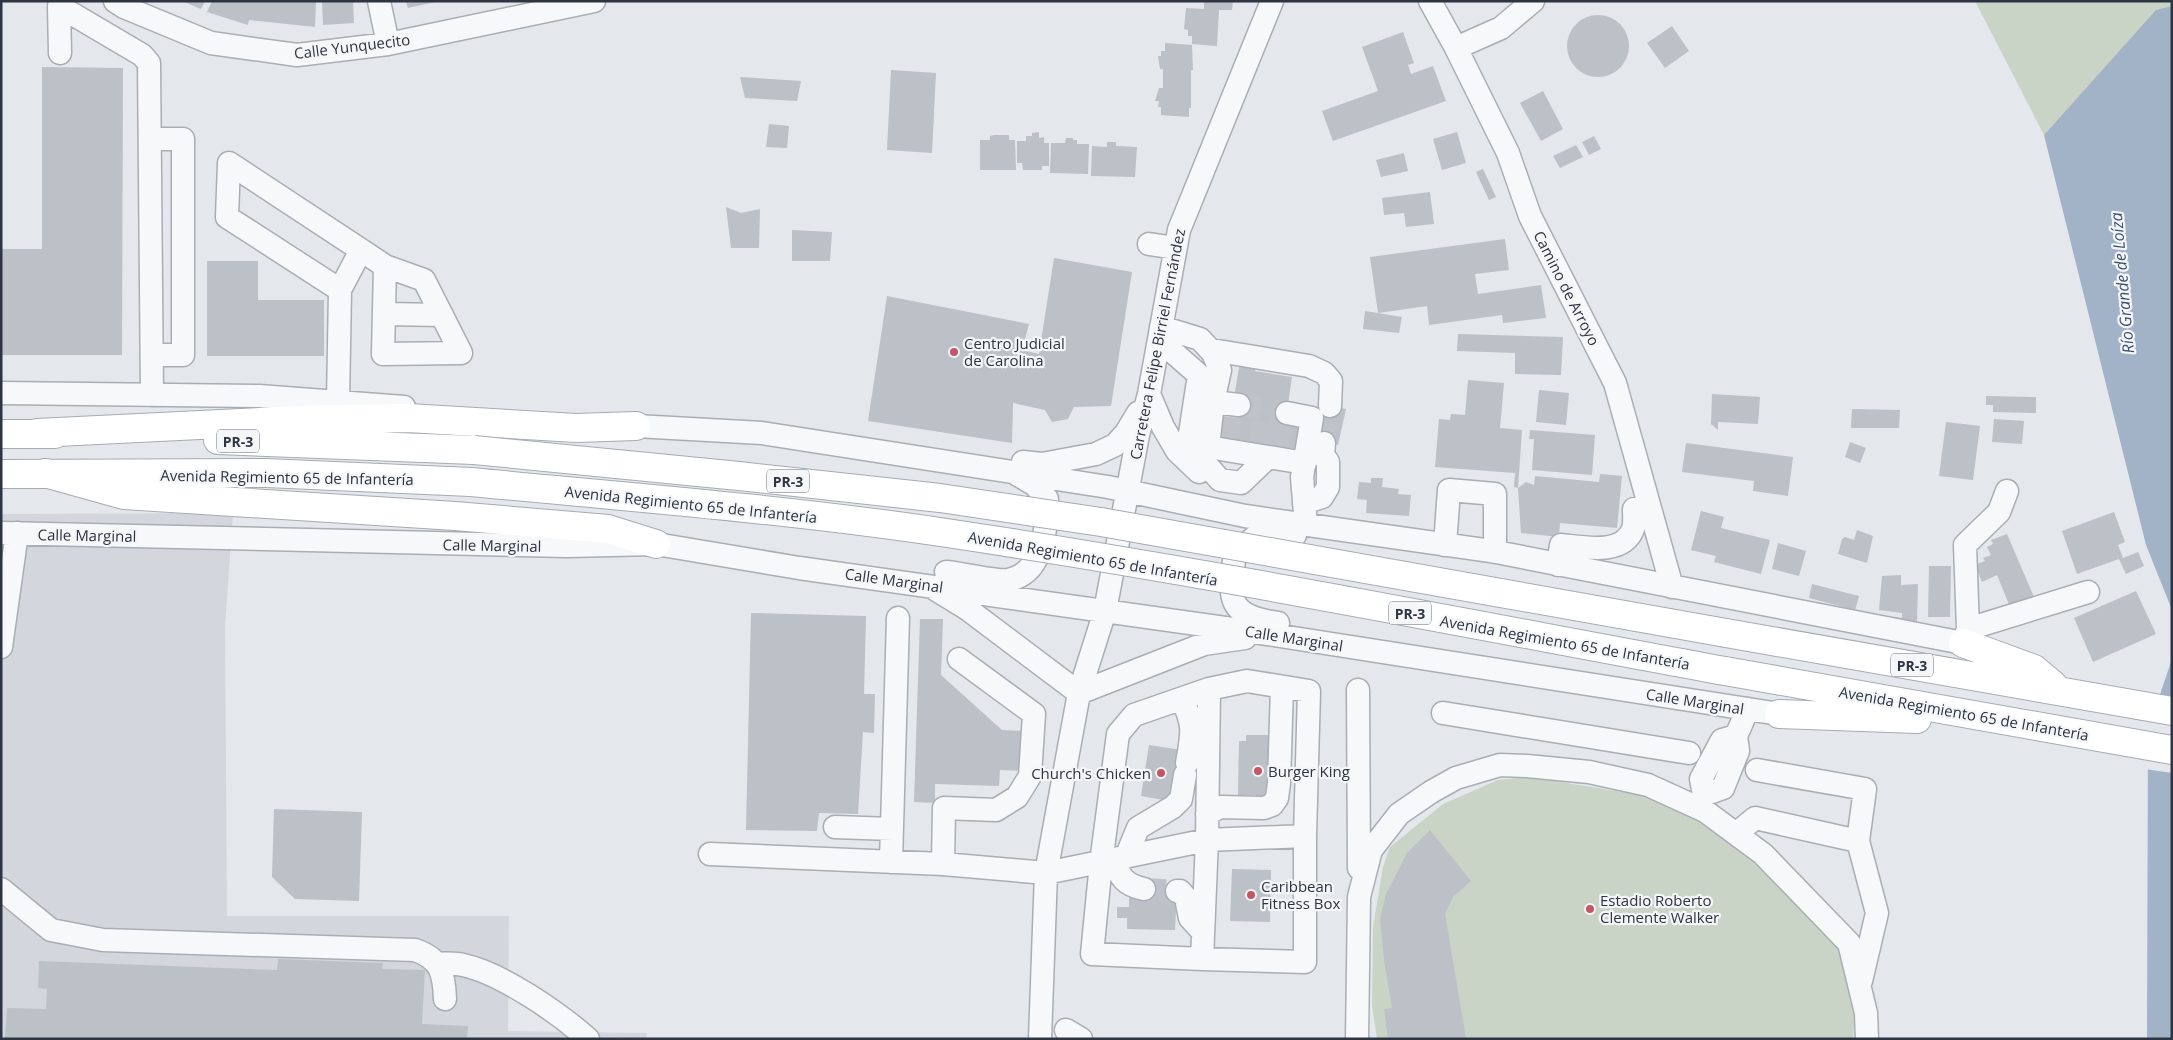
<svg xmlns="http://www.w3.org/2000/svg" width="2173" height="1040" viewBox="0 0 2173 1040" font-family="'Open Sans',sans-serif">
	<rect width="100%" height="100%" fill="#e4e7eb"/>
	<!-- built -->
	<path fill="#d3d6dd" d="M233,513L225,628L227,916H509L508,1031L647,1033L646,1039H1V514Z"/>
	<!-- green -->
	<path fill="#c9d4c6" d="M1975,1H2172V6L2156,11L2044,135Z
		M1529,777L1660,798L1724,829L1787,890L1848,960L1855,1011L1853,1039H1377L1372,1006L1373,927L1383,867L1390,847L1443,804L1498,780Z"/>
	<!-- water -->
	<path fill="#a3b3c7" d="M2172,6V610L2146,545L2044,135L2156,10Z
		M2172,659V1039H2147L2148,730Z"/>
	<!-- pier -->
	<path fill="#e4e7eb" d="M2157,694L2172,696V773L2145,769L2146,729Z"/>
	<!-- building -->
	<path fill="#bcc0c7" d="M182,1H205L201,9Z
		M212,1H316L315,27L249,20L248,25L207,12Z
		M322,1H353L354,23L323,25Z
		M406,1H435V2L408,8Z
		M1204,1H1233L1232,10H1219L1217,46L1192,44V36H1188V30L1184,29L1186,8L1204,9Z
		M1567 46a31 31 0 1 1 62 0a31 31 0 1 1-62 0Z
		M1672,26L1689,51L1665,68L1647,43Z
		M1403,32L1414,63L1408,65L1411,74L1433,66L1446,101L1333,141L1322,111L1378,91L1362,47Z
		M1165,43L1192,45L1193,70H1191V108H1189V117L1161,115V107H1158L1159,101H1155L1159,88H1163V69H1160L1158,56H1161V51H1165Z
		M42,67L123,68L122,355H1V249H42Z
		M891,70L936,73L932,153L887,150Z
		M740,77L801,81L797,101L745,98Z
		M1543,91L1563,129L1541,141L1520,103Z
		M769,124L789,126L787,148L766,147Z
		M1039,132V138L1044,137V143H1049V166H1042V170H1023L1022,163H1017V141H1026V136H1032V133Z
		M1457,132L1466,163L1442,170L1433,139Z
		M994,135H1009V140H1015L1016,170H980V140H990V136Z
		M1594,136L1601,149L1589,155L1582,142Z
		M1066,138H1073V140H1077V144H1089L1088,174L1050,173L1051,143H1065Z
		M1107,142H1116V146L1137,147L1135,177L1091,176L1092,146L1107,147Z
		M1576,145L1583,157L1560,168L1553,156Z
		M1404,153L1408,171L1381,177L1376,160Z
		M1483,169L1496,197L1489,200L1476,172Z
		M1430,192L1434,224L1406,227L1404,213L1384,215L1382,198Z
		M726,207L741,213L760,209L759,248H731Z
		M792,230L832,232L830,261H792Z
		M1505,239L1509,270L1475,274L1478,294L1541,285L1546,318L1503,323L1502,315L1429,325L1427,306L1378,313L1370,257Z
		M1054,258L1132,272L1111,406L1074,407L1068,419L1052,422L1045,410L1013,403L1012,443L868,421L887,296L1029,324L1022,350L1039,354Z
		M207,261H258V300H324V356H207Z
		M1365,311L1402,317L1399,333L1363,329Z
		M1458,334L1563,337L1561,375L1515,374V353L1457,351Z
		M1240,361L1256,364L1255,371L1292,377L1285,424L1307,427L1303,450L1218,437L1221,416L1237,419L1239,405L1234,398Z
		M1468,380L1504,383L1500,428L1522,430L1518,488L1514,487L1515,473L1435,467L1439,419L1450,420L1451,414L1465,415Z
		M1539,390L1569,393L1566,425L1536,422Z
		M1712,394L1760,397L1758,424L1718,422V430L1711,424Z
		M1986,396L2036,397V413L1993,412V405H1986Z
		M1323,404L1346,409L1338,445L1316,441Z
		M1852,409L1900,410L1899,428H1851Z
		M1994,419L2024,421L2022,444L1992,442Z
		M1946,422L1980,426L1973,480L1939,476Z
		M1530,430L1595,435L1592,475L1532,470L1534,439H1529Z
		M1850,442L1866,448L1860,463L1845,457Z
		M1686,443L1793,457L1788,496L1753,491L1754,481L1682,472Z
		M1600,474L1622,476L1617,528L1560,523L1559,537L1521,533L1518,488L1526,482L1534,485L1535,476L1599,482Z
		M1371,478H1383L1382,487L1399,489L1398,494L1411,495L1409,516L1366,513L1367,500L1357,499L1359,482L1371,483Z
		M1701,511L1724,517L1721,528L1770,540L1761,574L1714,562L1716,556L1691,550Z
		M2114,512L2125,542L2118,545L2123,558L2138,552L2144,566L2126,574L2119,559L2077,574L2062,531Z
		M1857,530L1873,536L1867,563L1838,554L1842,539L1845,537L1854,540Z
		M2007,534L2034,597L2010,607L1997,575L1982,582L1975,565L1985,561L1983,558L1991,555L1987,547L1993,544L1991,540Z
		M1778,543L1806,551L1799,576L1772,569Z
		M1929,566H1951L1950,617H1928Z
		M1901,575V585L1918,584L1917,623L1894,624V617L1902,618V613L1879,610L1882,576Z
		M1812,584L1859,596L1855,610L1809,598Z
		M2136,591L2156,634L2093,662L2074,618Z
		M751,613L866,616L864,694H875L874,733L863,732L858,814L819,813L817,831L746,830Z
		M920,619H943L941,675L1002,730L1025,731L1024,771L1000,770L999,786L935,784V803L914,802Z
		M1246,735H1270V799L1256,798V795H1238L1239,741H1246Z
		M1149,745L1182,750L1174,802L1141,796Z
		M274,809L362,812L359,901L295,899L272,877Z
		M1430,830L1471,881L1453,897L1445,914L1466,1039H1388L1384,1009L1392,1008L1384,960L1380,919L1386,894L1407,853Z
		M1232,869L1271,870L1270,922L1230,921Z
		M1144,888L1177,889L1175,930L1127,929V918H1117V907H1129V890Z
		M278,959L383,963L382,969L425,970L422,1024L468,1026L467,1039H5L7,1008L46,1009L47,989L38,988L39,961L277,970Z"/>
	<g fill="none" stroke-linecap="round" stroke-linejoin="round">
		<!-- minor-tunnel -->
		<path stroke="#bfc3c9" stroke-width="22" stroke-dasharray="22 11" stroke-linecap="butt" d="M1239,405L1287,413
			M1228,438L1230,417
			M1259,443L1264,409
			M1324,443L1330,406
			M1278,446L1283,413
			M1144,889L1177,891"/>
		<!-- minor casing -->
		<g stroke="#a9aeb5" stroke-width="25">
			<path id="minor" d="M115,1L124,7L211,43L297,55L388,44L594,1
				M379,1L388,44
				M1430,1L1456,48L1508,153L1530,216L1615,383L1672,587
				M1456,48L1501,28L1533,1
				M60,53L59,6L142,55L149,63L152,395
				M150,139H183V355H152
				M1149,244L1175,248
				M361,250L385,266L424,280L461,353L383,354L385,266
				M385,314L442,315
				M1161,327L1200,339L1213,353L1220,370L1213,402L1208,447L1305,463
				M1159,340L1199,375L1189,440L1196,453L1220,480L1241,483L1267,458
				M1212,350L1309,366L1324,373L1331,381L1330,406
				M1,393L259,396L404,407
				M1149,394L1163,427L1177,451L1199,472
				M338,402L340,290L361,250L229,163L227,217L340,290
				M1213,402L1239,405
				M1287,413L1312,418L1302,477L1306,525
				M618,425L762,433L1108,487L1245,516L1491,551L1963,643L1968,629L2088,592
				M1023,462L1042,464L1096,454L1115,445L1126,433L1138,413
				M1304,503L1322,497L1328,487V462L1323,455L1324,443
				M1,533L566,546L656,544L799,568L1268,634L1779,714
				M1445,545L1449,490L1495,494V552
				M1558,565L1561,545C1583,547 1623,556 1633,529C1635,523 1634,515 1634,509L1649,505
				M946,572C959,573 997,582 1008,580C1043,574 1047,527 1047,499L1035,485L1018,475
				M935,589L966,608L1079,693L1204,644L1245,638
				M1278,623C1227,616 1228,599 1235,554L1256,536L1276,533L1295,535
				M1968,629L1965,545L1999,512L2007,491
				M1,647L17,533
				M1358,690L1359,868
				M1182,699C1195,727 1192,733 1187,763
				M1443,713L1689,753
				M1757,770L1865,789L1858,841L1877,913L1861,981
				M1704,795L1701,779L1722,740L1736,736
				M1697,806L1704,795L1723,788L1738,751L1736,736L1748,709
				M1207,814L1220,807L1264,808L1272,805L1277,798L1279,783L1282,687
				M835,827L892,829
				M1736,834L1755,818L1858,841
				M710,854L943,864L1046,873L1207,840L1209,689L1247,681L1309,691L1305,836L1207,840L1202,959L1092,954L1101,863L1118,734L1134,715L1209,689
				M1126,857L1138,828L1173,807L1181,799L1185,775
				M1114,860C1120,878 1125,885 1144,889
				M891,862L898,618
				M943,864L944,808L996,810L1017,797L1030,776L1034,714L959,659
				M1,889L51,930L103,940L415,950C441,959 444,973 445,999
				M1177,891H1180L1186,898L1190,918L1203,932
				M1202,959L1305,962V836
				M436,963C445,964 455,963 463,965C501,973 559,1013 588,1039
				M1066,1030L1081,1039
				M1040,1039L1046,873L1079,693L1105,611L1138,435L1149,394L1179,230L1272,1
				M1357,1039L1359,897L1371,850L1399,814L1431,792L1456,778L1500,765L1527,766L1589,772L1648,785L1705,811L1763,854L1849,943L1866,1013L1867,1039"/>
		</g>
		<!-- major casing -->
		<g stroke="#a5abb5" stroke-width="30">
			<path id="major" d="M37,433L300,420L408,418L576,428L636,426
				M1,434H55
				M218,440L474,450
				M45,473L124,495L455,516L608,529L656,544
				M1,474L266,473L471,482
				M1726,633L2172,711
				M1963,643L2034,669L2053,685
				M1725,671L2172,750
				M1779,714L1917,719"/>
		</g>
		<!-- minor -->
		<use href="#minor" stroke="#f7f8f9" stroke-width="22"/>
		<!-- major -->
		<use href="#major" stroke="#fff" stroke-width="28"/>
		<!-- major-bridge casing -->
		<g stroke="#a5abb5" stroke-width="30" stroke-linecap="butt">
			<path id="major-bridge" d="M474,450L739,476L940,498L1101,522L1726,633
				M471,482C627,497 785,509 940,532C1203,571 1464,623 1725,671"/>
		</g>
		<!-- major-bridge -->
		<use href="#major-bridge" stroke="#fff" stroke-width="28"/>
	</g>
	<!-- markers -->
	<g fill="#c35762" stroke="#f4f6f8" stroke-width="2">
		<circle cx="954" cy="352" r="5"/>
		<circle cx="1258" cy="771" r="5"/>
		<circle cx="1161" cy="773" r="5"/>
		<circle cx="1251" cy="895" r="5"/>
		<circle cx="1590" cy="909" r="5"/>
	</g>
	<g text-anchor="middle" dominant-baseline="central" stroke-width="4.5" stroke-linejoin="round" paint-order="stroke">
		<!-- shield labels -->
		<g fill="#f4f6f8" stroke="#696e79" stroke-width="1">
			<rect x="217" y="429.5" width="42" height="23" rx="4"/>
			<rect x="767" y="469.5" width="42" height="23" rx="4"/>
			<rect x="1389" y="601.5" width="42" height="23" rx="4"/>
			<rect x="1891" y="653.5" width="42" height="23" rx="4"/>
		</g>
		<g font-size="14" font-weight="bold" fill="#2d3442">
			<text x="238" y="441">PR-3</text>
			<text x="788" y="481">PR-3</text>
			<text x="1410" y="613">PR-3</text>
			<text x="1912" y="665">PR-3</text>
		</g>
		<!-- street labels -->
		<g font-size="15" fill="#2d3442" stroke="#f4f6f8">
			<text transform="translate(352 46) rotate(-7)">Calle Yunquecito</text>
			<text transform="translate(1567 288) rotate(63)">Camino de Arroyo</text>
			<text transform="translate(1157 344) rotate(-79)">Carretera Felipe Birriel Fernández</text>
			<text transform="translate(287 477) rotate(1)">Avenida Regimiento 65 de Infantería</text>
			<text transform="translate(691 504) rotate(6)">Avenida Regimiento 65 de Infantería</text>
			<text transform="translate(87 535) rotate(1)">Calle Marginal</text>
			<text transform="translate(492 545) rotate(1)">Calle Marginal</text>
			<text transform="translate(1093 558) rotate(10)">Avenida Regimiento 65 de Infantería</text>
			<text transform="translate(894 580) rotate(8)">Calle Marginal</text>
			<text transform="translate(1294 638) rotate(9)">Calle Marginal</text>
			<text transform="translate(1565 642) rotate(10)">Avenida Regimiento 65 de Infantería</text>
			<text transform="translate(1695 701) rotate(9)">Calle Marginal</text>
			<text transform="translate(1964 713) rotate(10)">Avenida Regimiento 65 de Infantería</text>
		</g>
		<!-- poi labels -->
		<g font-size="15" fill="#2d3442" stroke="#f4f6f8" text-anchor="start">
			<text x="964" y="343">Centro Judicial<tspan x="964" dy="17">de Carolina</tspan></text>
			<text x="1268" y="771">Burger King</text>
			<text x="1151" y="773" text-anchor="end">Church's Chicken</text>
			<text x="1261" y="886">Caribbean<tspan x="1261" dy="17">Fitness Box</tspan></text>
			<text x="1600" y="900">Estadio Roberto<tspan x="1600" dy="17">Clemente Walker</tspan></text>
		</g>
		<!-- water labels -->
		<g font-size="16" font-style="italic" fill="#3b5172" stroke="#f4f6f8">
			<text transform="translate(2122 283) rotate(-95)">Río Grande de Loíza</text>
		</g>
	</g>
	<!-- border -->
	<rect width="2173" height="1040" fill="none" stroke="#2d3442" stroke-width="5"/>
</svg>
